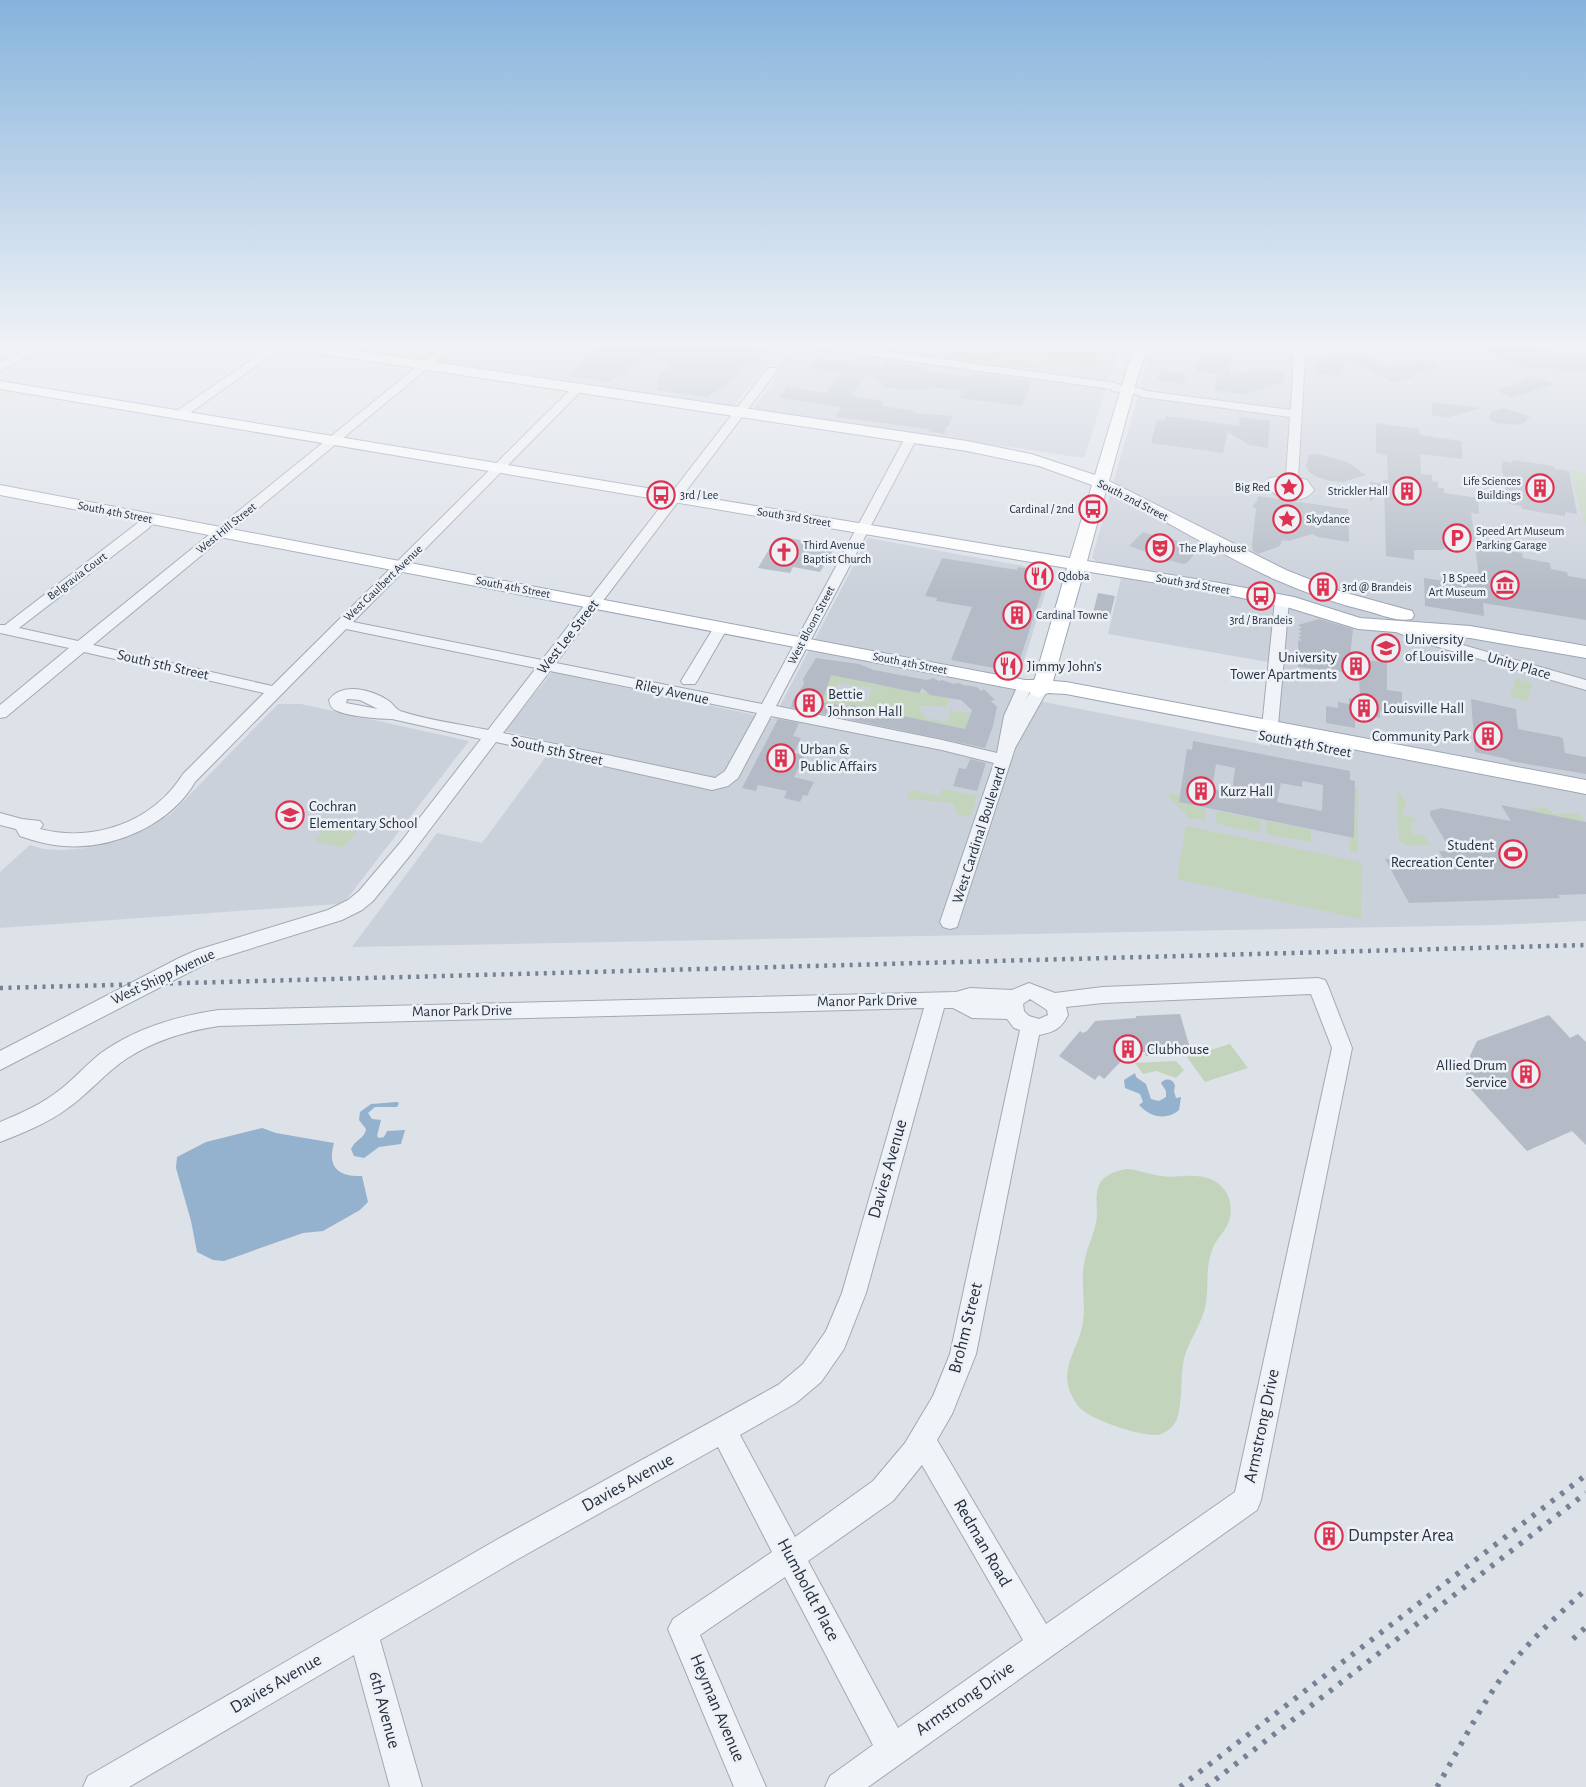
<svg xmlns="http://www.w3.org/2000/svg" width="1586" height="1787" viewBox="0 0 1586 1787" font-family="'Alegreya Sans',sans-serif">
	<rect width="100%" height="100%" fill="#dde2e9"/>
	<!-- built -->
	<path fill="#cbd1db" d="M462,343H783L733,407L439,363Z
		M810,343H1120V344L1084,458L753,409L782,371L778,366L793,346L804,347Z
		M1153,343H1586V921L1496,925L352,947L437,833L482,843L556,743L505,731L552,672L773,719L868,538L1052,571L1013,696L1270,746L1279,664L1108,634L1121,578L1092,558Z
		M278,704H301L469,741L346,900L338,904L0,928V872L30,845L44,849L62,850L87,848L119,841L148,828L171,814Z"/>
	<!-- green -->
	<path fill="#c3d4bd" fill-rule="evenodd" d="M846,343H876L974,355C985,354 998,354 1004,343H1012L1008,350L991,358L1043,365L1041,369Z
		M1023,343H1092C1100,350 1101,356 1097,366L1026,354L1021,351Z
		M1570,470L1586,473V524L1584,523Z
		M832,674L869,682V684L928,693L938,697H947L951,701L947,703V707L921,705L920,711L926,718L945,722L949,718L950,710C956,713 963,712 970,713L965,729L901,717V715L851,705L850,707L819,701ZM838,683L872,688L868,701L833,695Z
		M1516,678L1532,683L1527,701L1510,696Z
		M1355,787H1358V853L1350,851V838H1354Z
		M1397,788L1408,807H1403V815L1413,817L1417,822L1411,823L1412,833L1424,836L1430,845L1409,846L1399,841Z
		M943,789L977,796L971,815L967,817L956,814L957,811L952,803L907,799L911,790L940,796Z
		M1169,793L1180,795L1179,802L1206,809L1205,820L1186,818V814L1168,797Z
		M1547,807L1553,814L1578,813L1586,822L1525,810Z
		M1217,811L1261,820L1260,833L1218,824L1215,821Z
		M1266,821L1311,830V842L1266,834Z
		M328,825L357,831L343,848L315,841Z
		M1186,826L1362,862L1361,919L1177,879Z
		M1230,1044L1248,1068L1205,1082L1187,1057Z
		M1176,1061L1184,1070L1176,1078L1156,1071L1143,1074L1135,1063Z
		M1127,1169C1139,1170 1149,1174 1161,1176C1172,1178 1183,1175 1195,1176C1218,1176 1235,1194 1230,1218C1227,1231 1216,1238 1212,1250C1205,1271 1209,1283 1206,1303C1203,1323 1189,1339 1184,1359C1180,1377 1183,1401 1177,1419C1174,1427 1163,1436 1154,1435C1138,1435 1091,1420 1080,1408C1075,1403 1071,1395 1069,1389C1062,1368 1076,1350 1081,1331C1088,1308 1079,1282 1085,1259C1088,1244 1096,1231 1097,1215C1097,1205 1095,1195 1099,1185C1104,1174 1116,1171 1127,1169Z"/>
	<!-- water -->
	<path fill="#94b1cd" d="M1135,1073L1136,1077L1146,1084L1151,1099L1159,1101L1166,1097V1091L1161,1083L1163,1081C1168,1078 1174,1080 1175,1086L1174,1091L1176,1098L1181,1097L1179,1110C1166,1121 1150,1117 1139,1105L1143,1102L1140,1094L1125,1088L1124,1080Z
		M397,1102L399,1103L397,1107H375L368,1113L372,1119L381,1120L377,1136L379,1138L384,1137L387,1131L405,1130L401,1144L379,1147L364,1158L354,1156L351,1149C355,1140 365,1138 366,1129L359,1120L360,1112L371,1104Z
		M262,1128L276,1133L334,1143C327,1167 338,1177 362,1176L368,1202L360,1210L323,1231L303,1233L224,1261L213,1260L197,1252L191,1221L176,1168L177,1157L206,1142Z"/>
	<!-- building -->
	<path fill="#b4bbc6" fill-rule="evenodd" d="M602,343H740L768,347L755,364L745,363L723,389H720L716,393H711L708,397L656,390L660,385H655L659,380L656,379L670,365L665,364L668,361L639,358L624,373H620L611,382L568,376Z
		M1472,343H1532L1540,347L1541,350L1586,356V372L1522,367Z
		M1355,351L1389,368L1422,360L1438,367L1411,375L1415,377L1394,383L1345,357V371L1341,370V377L1316,373V361Z
		M1200,353L1232,358L1229,375L1255,369L1284,372L1283,383L1243,394L1214,390L1217,374L1196,372Z
		M817,359L881,367L886,362L929,368L927,371L969,377L971,373L1032,381L1022,406L959,398L962,391L931,387L925,390L916,389L914,391L885,387L867,372L851,396L882,401V406L915,411L913,413L953,416L948,426H946L945,434L928,431L929,429L835,417L841,407L779,398L787,387L826,393L840,373L810,368Z
		M1160,370L1186,373L1184,384L1157,380Z
		M1535,376L1554,384L1511,398L1496,390L1523,382L1519,380Z
		M1432,402L1480,408L1447,418L1432,415Z
		M1503,408L1530,416L1524,423L1515,425L1496,423L1489,419L1492,411Z
		M1166,416L1239,426L1240,417L1270,421L1268,448L1249,445L1228,432L1223,453L1151,443L1157,420L1165,421Z
		M1376,423L1419,429L1420,435L1461,441L1463,459L1420,454L1421,474L1432,475V481L1438,482V488H1444V493L1478,498L1479,514L1471,513L1475,542L1455,539L1450,546L1442,550H1414V560L1386,556L1384,490L1370,502V482L1383,484V480H1388L1387,455L1376,453Z
		M1317,454L1347,462L1366,475L1343,482L1330,481L1317,477L1309,472L1306,466L1309,455Z
		M1512,460L1554,466L1555,469L1569,471L1577,514L1565,512V516L1539,512L1522,509L1521,506L1509,504L1501,465H1503L1502,461L1513,463Z
		M1258,496L1348,509L1349,542L1318,537L1312,534L1289,541L1282,540L1280,546L1258,554L1253,551L1252,544L1256,509L1252,506L1257,501Z
		M1143,532L1165,540L1168,537L1177,541L1196,552L1187,563L1183,564L1150,555L1152,554L1129,546Z
		M783,537L800,540L802,542L835,547L820,572L793,567L790,573L758,568L775,539Z
		M1475,546L1522,553L1523,558L1550,563L1551,569L1567,572L1568,576L1586,579V620L1483,603L1484,616L1425,606L1424,578L1445,581L1444,572L1479,578Z
		M942,558L1017,570L1018,567L1048,572L1016,672L951,660L972,607L936,601L937,598L925,596Z
		M1098,593L1115,596L1110,616L1093,613Z
		M1319,619L1353,629L1350,657L1387,663V690L1402,692V703L1397,702V708L1390,706V713L1380,711V718L1369,716V722L1355,719V728L1326,723V706L1338,708V702L1349,704V698L1360,700L1359,674L1298,667V641L1301,640L1298,637L1302,636L1298,633L1302,632L1298,629L1302,628L1298,625Z
		M816,658L859,664L874,670L927,680L933,678L939,681L942,680L954,684L959,683L963,685L977,687L981,691L984,689L995,700L991,701L997,707L993,726L985,748L791,707L793,700L804,684L803,679ZM831,675L919,693L922,688L930,695L961,700L972,710L965,729L851,705L850,707L822,702Z
		M1471,699L1516,709L1518,729L1560,737L1563,739L1565,753L1586,757V774L1510,761L1508,759L1475,752Z
		M778,719L799,723L793,736L801,738L794,753L805,755L794,777L814,782L807,796L803,795L800,802L784,798L787,791L758,785L756,791L742,788Z
		M1193,741L1350,771V780L1355,781L1354,838L1179,802L1187,749L1192,750ZM1216,764L1235,768L1232,793L1212,789ZM1302,781L1323,785L1322,811L1277,802L1281,783L1302,787Z
		M970,759L986,763L977,791L953,786L959,768L966,769Z
		M1501,805L1586,822V894L1558,895L1560,898L1409,903L1385,859L1442,857L1439,851H1451L1430,815V811L1441,808L1511,821Z
		M1180,1014L1192,1055L1146,1056L1145,1052H1130L1104,1079L1099,1075L1095,1080L1059,1056L1080,1031L1083,1033L1087,1031L1095,1021L1136,1018V1016Z
		M1549,1015L1570,1038L1578,1034L1586,1042V1145L1572,1131L1527,1151L1466,1084V1064L1477,1041Z"/>
	<g fill="none" stroke-linecap="round" stroke-linejoin="round">
		<!-- minor casing -->
		<g stroke="#a2a9b3" stroke-width="2">
			<path id="minor" d="M37,343H50L0,371V363Z
				M276,343H288L183,418H175L173,415L175,412Z
				M446,343H458L93,645L272,686L574,386L578,385L584,388L582,390L353,622L542,660L768,368H776L778,370L776,372L556,663L762,704L905,438L911,434L915,435L917,438L776,706L942,740L997,753L1004,716L1019,683H1031L1033,686L1025,701L1033,688H1045L1047,691L1015,748L957,927L950,929L943,927L940,922L994,763L942,750L771,716L738,778L728,786L712,790L496,742L412,853L373,901L362,910L342,920L211,961L0,1070V1051L179,958L197,950L328,910L348,900L359,891L400,843L481,739L392,719C379,719 346,716 335,710C331,708 330,704 329,700C342,681 373,690 389,701C393,704 396,709 400,711C428,720 459,724 488,730L536,668L346,629L195,782C171,824 114,850 64,846C49,845 34,841 20,836L16,829L0,825V813L22,819L40,821L43,825L40,829C94,843 153,822 183,774L264,693L84,652L6,717L0,718V705L69,648L0,633V625H5L139,522H149L151,525L149,528L19,628L78,641ZM550,671L757,713L725,771L715,778L503,733ZM347,699L360,700L378,709L346,703Z
				M795,343H825L1116,383L1122,386L1139,388L1146,391L1291,410L1294,356L1285,352L1281,347L1284,343H1296L1293,347L1299,351H1307V348L1298,343H1314L1319,352L1318,354L1305,357L1298,478L1307,480L1314,490C1302,507 1276,500 1266,485L1269,478L1286,476L1290,417L1143,397L1136,394L1112,391L1111,389L800,346ZM1282,483L1298,486L1301,490C1293,495 1285,491 1278,485Z
				M1282,596L1287,597L1289,600L1277,737L1275,741L1269,742L1263,741L1261,737L1275,600L1277,597Z
				M721,623L726,624L728,627L697,681L695,684H683L681,681L714,627L716,624Z
				M1396,623L1431,636L1586,680V690L1421,642L1391,630L1389,627L1391,624Z
				M1318,978L1325,980L1328,986L1352,1048L1261,1500L1257,1510L868,1787H825L830,1776L873,1745L785,1577L700,1635L766,1787H734L668,1629L673,1619L772,1552L718,1447L518,1559L380,1640L422,1787H390L354,1655L129,1787H83L88,1776L498,1539L778,1385L803,1364L826,1331L842,1293L924,1008L219,1026C186,1031 155,1040 126,1059C105,1073 89,1093 68,1108C48,1123 23,1133 0,1142V1122C22,1113 42,1104 61,1089C75,1078 87,1064 101,1053C136,1028 177,1016 219,1010L956,992L970,988L1012,990L1029,983L1055,993L1103,987ZM1311,994L1332,1048L1235,1492L1046,1624L937,1440L952,1414L976,1354L1039,1035C1054,1032 1061,1029 1068,1015L1066,1007L1103,1003ZM1030,999L1047,1010L1048,1015L1039,1019L1029,1016L1024,1011L1023,1004ZM944,1008H953L972,1018L1007,1019L1014,1028L1020,1030L950,1354L933,1396L905,1443L873,1481L795,1537L740,1435L796,1403L821,1382L844,1349L866,1293ZM922,1465L1023,1640L898,1728L808,1561L893,1501Z"/>
		</g>
		<!-- major casing -->
		<g stroke="#9ba6b6" stroke-width="2">
			<path id="major" d="M269,343H304L967,441L1031,454L1095,475L1132,352L1136,343H1150L1139,372L1109,481L1286,570L1339,591L1412,611L1414,615L1412,619C1399,622 1384,616 1371,612C1338,604 1306,593 1274,579C1217,553 1163,518 1106,491L1087,561L1219,583L1294,597L1360,618L1470,626L1586,646V658L1470,638L1358,629L1290,608L1219,593L1084,571L1053,681L1066,682L1586,780V794L1066,694L1048,693L1039,697L1032,695L1030,692L0,495V485L1025,680H1034L1035,678L1067,568L0,389V381L1070,558L1092,485L1039,466L967,451L276,347Z"/>
		</g>
		<!-- minor -->
		<use href="#minor" fill="#f0f3f7" fill-rule="evenodd"/>
		<!-- major -->
		<use href="#major" fill="#fff" fill-rule="evenodd"/>
		<!-- rail-far1 -->
		<path stroke="#758194" stroke-width="4.5" stroke-dasharray="3 5.5" stroke-linecap="butt" d="M0,988L1586,945"/>
		<!-- rail -->
		<path stroke="#758194" stroke-width="5.5" stroke-dasharray="4 8" stroke-linecap="butt" d="M1573,1639L1586,1627
			M1180,1787L1586,1475
			M1206,1787L1586,1493
			M1437,1787C1462,1744 1484,1698 1515,1660C1536,1634 1562,1612 1586,1589"/>
	</g>
	<!-- sky -->
	<linearGradient id="sky" x2="0" y2="1"><stop stop-color="#86b3dd"/><stop offset="0.58" stop-color="#f0f2f5"/><stop offset="1" stop-color="#f0f2f5" stop-opacity="0"/></linearGradient>
	<rect width="1586" height="593" fill="url(#sky)"/>
	<!-- icons -->
	<defs>
		<g id="sight-ring" transform="scale(1.4375)"><circle r="9.5" fill="#edf1f6" stroke="#dd3351" stroke-width="1.5"/><path d="M0-6L1.8-2.2L6-1.7L2.9 1.2L3.7 5.4L0 3.3L-3.7 5.4L-2.9 1.2L-6-1.7L-1.8-2.2Z" fill="#dd3351"/></g>
		<g id="building-ring" transform="scale(1.4375)"><circle r="9.5" fill="#edf1f6" stroke="#dd3351" stroke-width="1.5"/><path d="M-4-6H4V6H1V3H-1V6H-4ZM-2.5-4.3h1.7v1.8h-1.7ZM.8-4.3h1.7v1.8H.8ZM-2.5-1h1.7V.8h-1.7ZM.8-1h1.7V.8H.8Z" fill="#dd3351"/></g>
		<g id="bus-ring" transform="scale(1.4375)"><circle r="9.5" fill="#edf1f6" stroke="#dd3351" stroke-width="1.5"/><path d="M-5-6H5V4H4V6H2V4H-2V6H-4V4H-5ZM-3.5-4V0h7V-4ZM-3.5 1.2v1.5H-2V1.2ZM2 1.2v1.5H3.5V1.2Z" fill="#dd3351"/></g>
		<g id="parking-ring" transform="scale(1.4375)"><circle r="9.5" fill="#edf1f6" stroke="#dd3351" stroke-width="1.5"/><path d="M-3.5-5.5H1a3.5 3.5 0 0 1 0 7H-1V5.5H-3.5ZM-1-3.4V-.6H.8a1.4 1.4 0 0 0 0-2.8Z" fill="#dd3351"/></g>
		<g id="theatre-ring" transform="scale(1.4375)"><circle r="9.5" fill="#edf1f6" stroke="#dd3351" stroke-width="1.5"/><path d="M-5-5.5Q0-4 5-5.5V0Q5 5 0 6Q-5 5-5 0ZM-3.3-2.5H-1v1.5H-3.3ZM1-2.5H3.3v1.5H1ZM-2.8 1Q0 5.5 2.8 1Z" fill="#dd3351"/></g>
		<g id="church-ring" transform="scale(1.4375)"><circle r="9.5" fill="#edf1f6" stroke="#dd3351" stroke-width="1.5"/><path d="M-1.2-6h2.4v3.5h3.3v2.4h-3.3V6h-2.4V-.1h-3.3v-2.4h3.3Z" fill="#dd3351"/></g>
		<g id="restaurant-ring" transform="scale(1.4375)"><circle r="9.5" fill="#edf1f6" stroke="#dd3351" stroke-width="1.5"/><path d="M-5-6h1v4h1v-4h1v4h1v-4h1v5L-1.5 .5V6h-2V.5L-5-1ZM5-6V6H3V1.5H1.5Q1.5-4 5-6Z" fill="#dd3351"/></g>
		<g id="museum-ring" transform="scale(1.4375)"><circle r="9.5" fill="#edf1f6" stroke="#dd3351" stroke-width="1.5"/><path d="M0-6L6-3V-2H-6V-3ZM-5-1h2V3h-2ZM-1-1h2V3h-2ZM3-1h2V3H3ZM-6 4H6V6H-6Z" fill="#dd3351"/></g>
		<g id="university-ring" transform="scale(1.4375)"><circle r="9.5" fill="#edf1f6" stroke="#dd3351" stroke-width="1.5"/><path d="M0-5L7-2L0 1L-7-2ZM-4 1L0 2.5L4 1V4Q0 6-4 4Z" fill="#dd3351"/></g>
		<g id="school-ring" transform="scale(1.4375)"><circle r="9.5" fill="#edf1f6" stroke="#dd3351" stroke-width="1.5"/><path d="M0-5L7-2L0 1L-7-2ZM-4 1L0 2.5L4 1V4Q0 6-4 4Z" fill="#dd3351"/></g>
		<g id="stadium-ring" transform="scale(1.4375)"><circle r="9.5" fill="#edf1f6" stroke="#dd3351" stroke-width="1.5"/><path d="M0-5a6.5 5 0 1 0 0 10a6.5 5 0 1 0 0-10ZM-3.5-1.8h7v3.6h-7Z" fill="#dd3351"/></g>
	</defs>
	<g fill-rule="evenodd">
		<use href="#sight-ring" x="1289" y="487"/>
		<use href="#building-ring" x="1540" y="488"/>
		<use href="#building-ring" x="1407" y="491"/>
		<use href="#bus-ring" x="661" y="495"/>
		<use href="#bus-ring" x="1093" y="509"/>
		<use href="#sight-ring" x="1287" y="519"/>
		<use href="#parking-ring" x="1457" y="538"/>
		<use href="#theatre-ring" x="1160" y="548"/>
		<use href="#church-ring" x="784" y="552"/>
		<use href="#restaurant-ring" x="1039" y="576"/>
		<use href="#museum-ring" x="1505" y="585"/>
		<use href="#building-ring" x="1323" y="587"/>
		<use href="#bus-ring" x="1261" y="596"/>
		<use href="#building-ring" x="1017" y="615"/>
		<use href="#university-ring" x="1386" y="648"/>
		<use href="#restaurant-ring" x="1008" y="666"/>
		<use href="#building-ring" x="1356" y="666"/>
		<use href="#building-ring" x="809" y="703"/>
		<use href="#building-ring" x="1364" y="708"/>
		<use href="#building-ring" x="1488" y="736"/>
		<use href="#building-ring" x="781" y="758"/>
		<use href="#building-ring" x="1201" y="791"/>
		<use href="#school-ring" x="290" y="815"/>
		<use href="#stadium-ring" x="1513" y="854"/>
		<use href="#building-ring" x="1128" y="1049"/>
		<use href="#building-ring" x="1526" y="1074"/>
		<use href="#building-ring" x="1329" y="1536"/>
	</g>
	<g text-anchor="middle" dominant-baseline="central" stroke-width="5" stroke-linejoin="round" paint-order="stroke">
		<!-- far-poi labels -->
		<g font-size="12" fill="#253041" stroke="#edf1f6" text-anchor="start">
			<text x="1521" y="481" text-anchor="end">Life Sciences<tspan x="1521" dy="14">Buildings</tspan></text>
			<text x="1270" y="487" text-anchor="end">Big Red</text>
			<text x="1388" y="491" text-anchor="end">Strickler Hall</text>
			<text x="680" y="495">3rd / Lee</text>
			<text x="1074" y="509" text-anchor="end">Cardinal / 2nd</text>
			<text x="1306" y="519">Skydance</text>
			<text x="1476" y="531">Speed Art Museum<tspan x="1476" dy="14">Parking Garage</tspan></text>
			<text x="803" y="545">Third Avenue<tspan x="803" dy="14">Baptist Church</tspan></text>
			<text x="1179" y="548">The Playhouse</text>
			<text x="1058" y="576">Qdoba</text>
			<text x="1486" y="578" text-anchor="end">J B Speed<tspan x="1486" dy="14">Art Museum</tspan></text>
			<text x="1342" y="587">3rd @ Brandeis</text>
			<text x="1036" y="615">Cardinal Towne</text>
			<text x="1261" y="620" text-anchor="middle">3rd / Brandeis</text>
		</g>
		<!-- far-street labels -->
		<g font-size="12" fill="#253041" stroke="#edf1f6">
			<text transform="translate(1133 500) rotate(27)">South 2nd Street</text>
			<text transform="translate(115 512) rotate(11)">South 4th Street</text>
			<text transform="translate(794 517) rotate(9)">South 3rd Street</text>
			<text transform="translate(226 528) rotate(-39)">West Hill Street</text>
			<text transform="translate(77 576) rotate(-37)">Belgravia Court</text>
			<text transform="translate(383 583) rotate(-44)">West Gaulbert Avenue</text>
			<text transform="translate(1193 584) rotate(10)">South 3rd Street</text>
			<text transform="translate(513 587) rotate(11)">South 4th Street</text>
			<text transform="translate(811 625) rotate(-62)">West Bloom Street</text>
			<text transform="translate(910 663) rotate(11)">South 4th Street</text>
		</g>
		<!-- street labels -->
		<g font-size="15" fill="#253041" stroke="#edf1f6">
			<text transform="translate(568 637) rotate(-52)">West Lee Street</text>
			<text transform="translate(163 665) rotate(13)">South 5th Street</text>
			<text transform="translate(1519 666) rotate(16)">Unity Place</text>
			<text transform="translate(672 692) rotate(12)">Riley Avenue</text>
			<text transform="translate(1305 744) rotate(11)">South 4th Street</text>
			<text transform="translate(557 751) rotate(12)">South 5th Street</text>
			<text transform="translate(979 835) rotate(-72)">West Cardinal Boulevard</text>
			<text transform="translate(163 977) rotate(-25)">West Shipp Avenue</text>
			<text transform="translate(867 1001) rotate(-1)">Manor Park Drive</text>
			<text transform="translate(462 1011) rotate(-1)">Manor Park Drive</text>
		</g>
		<!-- poi labels -->
		<g font-size="15" fill="#253041" stroke="#edf1f6" text-anchor="start">
			<text x="1405" y="639">University<tspan x="1405" dy="17">of Louisville</tspan></text>
			<text x="1337" y="657" text-anchor="end">University<tspan x="1337" dy="17">Tower Apartments</tspan></text>
			<text x="1027" y="666">Jimmy John's</text>
			<text x="828" y="694">Bettie<tspan x="828" dy="17">Johnson Hall</tspan></text>
			<text x="1383" y="708">Louisville Hall</text>
			<text x="1469" y="736" text-anchor="end">Community Park</text>
			<text x="800" y="749">Urban &amp;<tspan x="800" dy="17">Public Affairs</tspan></text>
			<text x="1220" y="791">Kurz Hall</text>
			<text x="309" y="806">Cochran<tspan x="309" dy="17">Elementary School</tspan></text>
			<text x="1494" y="845" text-anchor="end">Student<tspan x="1494" dy="17">Recreation Center</tspan></text>
			<text x="1147" y="1049">Clubhouse</text>
			<text x="1507" y="1065" text-anchor="end">Allied Drum<tspan x="1507" dy="17">Service</tspan></text>
		</g>
		<!-- near-street labels -->
		<g font-size="18" fill="#253041" stroke="#edf1f6">
			<text transform="translate(888 1169) rotate(-74)">Davies Avenue</text>
			<text transform="translate(966 1328) rotate(-76)">Brohm Street</text>
			<text transform="translate(1262 1426) rotate(-78)">Armstrong Drive</text>
			<text transform="translate(628 1483) rotate(-29)">Davies Avenue</text>
			<text transform="translate(982 1543) rotate(60)">Redman Road</text>
			<text transform="translate(808 1590) rotate(62)">Humboldt Place</text>
			<text transform="translate(276 1684) rotate(-30)">Davies Avenue</text>
			<text transform="translate(965 1699) rotate(-35)">Armstrong Drive</text>
			<text transform="translate(717 1708) rotate(67)">Heyman Avenue</text>
			<text transform="translate(384 1710) rotate(75)">6th Avenue</text>
		</g>
		<!-- near-poi labels -->
		<g font-size="18" fill="#253041" stroke="#edf1f6" text-anchor="start">
			<text x="1348" y="1536">Dumpster Area</text>
		</g>
	</g>
</svg>
